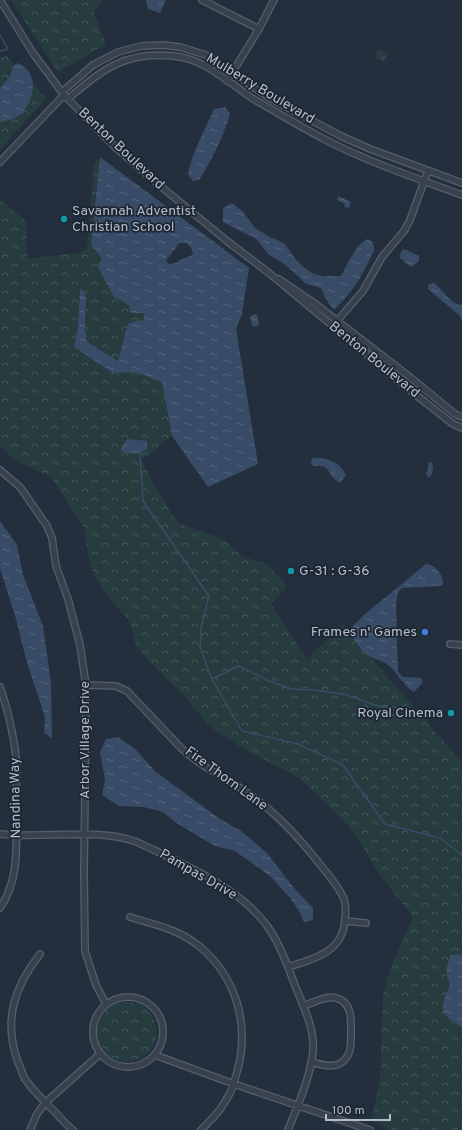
<svg xmlns="http://www.w3.org/2000/svg" width="462" height="1130" viewBox="0 0 462 1130" font-family="Overpass,sans-serif">
	<defs>
		<pattern id="forest-crowns" width="20" height="18" patternUnits="userSpaceOnUse"><rect width="20" height="18" fill="#263c3f"/><path d="M2 6a3 3 0 1 1 6 0M12 15a3 3 0 1 1 6 0" fill="none" stroke="#435659"/></pattern>
		<pattern id="water-ripples" width="26" height="14" patternUnits="userSpaceOnUse"><rect width="26" height="14" fill="#394c67"/><path d="M2 4q2-2 4 0t4 0M15 11q2-2 4 0t4 0" fill="none" stroke="#53647b"/></pattern>
	</defs>
	<rect width="100%" height="100%" fill="#242f3e"/>
	<!-- forest -->
	<path fill="url(#forest-crowns)" d="M11,0H102L94,12L106,44L58,72Z
		M378,49L388,53L384,62L374,58Z
		M7,56L46,98L0,150V58Z
		M100,157L91,244L102,259L129,305L144,313V320L128,323L118,361L87,342L85,327L86,294L80,289L78,327L74,347L113,373L135,372L162,382L172,436L142,460L153,484L174,517L180,524L225,540L241,556L267,564L282,580L287,587L271,604L307,659L343,625L462,763V955L459,954L446,974L450,984L447,992L453,1021L462,1027V1130H392L371,1121L380,1080L383,996L389,972L413,917L380,875L364,849L346,823L298,777L242,748L209,726L186,698L137,648L129,620L103,591L90,565L84,528L51,477L18,462L0,447V199L26,221L27,259L78,253L87,249L94,163Z
		M97 1032a30 30 0 1 1 60 0a30 30 0 1 1-60 0Z"/>
	<!-- water -->
	<path fill="url(#water-ripples)" fill-rule="evenodd" d="M146,0H166L160,13L148,9Z
		M18,63C39,73 35,97 23,112C18,118 8,121 0,122V88C7,81 11,76 13,66Z
		M225,107L230,114C223,138 212,159 199,180L193,181L188,174C192,152 205,130 214,109Z
		M100,157L249,268L242,314L236,329L258,464L208,487L172,436L162,382L135,372L113,373L74,347L78,327L80,288L86,294L85,327L87,342L118,361L128,323L144,320V313H130L129,305L114,297L98,267L102,259L91,244ZM181,243H186L191,247L193,254L191,256L181,259L176,263L169,264L166,261C168,256 175,251 178,244Z
		M338,196L351,202L349,208L344,207L345,204L337,200Z
		M232,203L243,212L255,228L268,236L284,243L297,261L305,268L314,274L323,276H341C347,266 356,243 368,239C373,242 374,244 374,250C363,274 354,291 334,310L325,298L321,288L306,284L286,265L268,254L256,239L223,222V208Z
		M403,249L407,250L419,256V261L411,267L400,258V254Z
		M434,283C443,289 450,305 462,305V320L459,315L428,289L429,284Z
		M256,314L257,315L259,325L254,327C251,324 249,318 252,315Z
		M127,439L147,441V449C140,455 129,455 121,451V448Z
		M313,458C326,456 341,463 346,475L340,483C326,476 334,464 312,466L311,460Z
		M432,462L433,468L431,476L428,477L426,473L428,469V463Z
		M0,521L17,545L23,575L43,626L51,683L52,738L44,733L45,717L27,663L16,619L0,568Z
		M426,564C435,564 444,576 443,584L441,586L402,588L398,592L396,604L398,672L403,677L421,678L423,682L414,692C405,688 397,671 387,664C381,660 373,659 367,655C361,651 351,636 350,629L364,615Z
		M118,737L135,749L156,772L220,819L241,831L267,853L294,888L313,908V920L304,922L300,913L291,899L270,876L235,851L215,846L178,824L163,812L144,807L119,806L102,795L105,780L100,752L106,739Z
		M459,954L462,955V1027C436,1012 441,1009 450,984C445,971 446,968 451,955Z"/>
	<g fill="none" stroke-linecap="round" stroke-linejoin="round">
		<!-- stream -->
		<path stroke="#394c67" stroke-width="1.5" d="M0,35L8,49L0,51
			M140,453L143,501L209,596L201,628L200,647L212,679
			M404,708L378,706L344,694L313,690L292,689L269,681L239,666L212,679L242,731L298,744L343,765L385,824L440,838L462,855"/>
		<!-- minor casing -->
		<g stroke="#565f6c" stroke-width="8">
			<path id="minor" d="M0,0L33,53L64,95L116,148L152,179L227,241L269,273L407,388L453,424L462,428
				M202,0L259,29
				M227,81L259,29L274,0
				M62,92L93,65L118,52L141,46L163,45L180,47L206,55L271,99L341,136L370,149L462,183
				M68,99C103,69 125,51 173,56C205,58 230,84 255,100C278,113 301,127 324,139C368,162 416,178 462,195
				M0,162L64,95
				M279,279L314,303L411,378L455,414L462,417
				M337,321L363,291L382,257L404,231L410,220L428,171
				M0,470L20,487L47,526L52,538L56,566L68,599L80,645L86,685V710L84,870L85,951L96,985L106,1004
				M450,644L462,645
				M86,685L116,686L127,691L182,749C188,754 194,759 201,764C218,775 236,784 252,796C276,813 297,836 315,858C324,870 335,881 342,895C346,901 346,912 345,918C344,952 314,959 288,967
				M0,687C7,707 12,728 15,749C18,767 16,786 16,804C16,838 21,878 0,908
				M0,834C44,839 95,827 137,842C180,863 240,887 268,927C281,946 288,967 296,988C304,1008 315,1029 313,1052C310,1078 298,1105 288,1130
				M130,917C155,925 178,929 199,946C237,977 250,1026 237,1072C234,1082 232,1092 226,1100C220,1112 210,1121 201,1130
				M345,921L366,923
				M40,954C14,987 3,1021 18,1062C21,1068 22,1074 25,1079C33,1091 44,1101 54,1111C60,1117 66,1125 73,1130
				M93 1032a35 35 0 1 1 70 0a35 35 0 1 1-70 0Z
				M303,1006C313,1003 326,995 336,998C353,1002 351,1021 351,1035C351,1041 351,1048 349,1053C347,1058 343,1062 339,1064C330,1068 319,1064 311,1062
				M155,1055L234,1084L370,1130
				M30,1130L37,1114L45,1103L100,1054"/>
		</g>
		<!-- minor -->
		<use href="#minor" stroke="#38414e" stroke-width="5.5"/>
	</g>
	<!-- markers -->
	<g fill="#0f9aa8" stroke="#1d2633" stroke-width="1.5">
		<circle cx="64" cy="219" r="4"/>
		<circle cx="291" cy="571" r="4"/>
		<circle cx="451" cy="713" r="4"/>
	</g>
	<circle fill="#3f7fe0" stroke="#1d2633" stroke-width="1.5" cx="425" cy="632" r="4"/>
	<g text-anchor="middle" dominant-baseline="central" stroke-width="3.5" stroke-linejoin="round" paint-order="stroke">
		<!-- street labels -->
		<g font-size="14" fill="#b4bcc9" stroke="#1d2633">
			<text transform="translate(260 89) rotate(31)">Mulberry Boulevard</text>
			<text transform="translate(121 149) rotate(43)">Benton Boulevard</text>
			<text transform="translate(374 360) rotate(39)">Benton Boulevard</text>
			<text transform="translate(85 740) rotate(-90)">Arbor Village Drive</text>
			<text transform="translate(226 779) rotate(36)">Fire Thorn Lane</text>
			<text transform="translate(16 798) rotate(-91)">Nandina Way</text>
			<text transform="translate(198 875) rotate(30)">Pampas Drive</text>
		</g>
		<!-- poi labels -->
		<g font-size="14" fill="#b4bcc9" stroke="#1d2633" text-anchor="start">
			<text x="72" y="211">Savannah Adventist<tspan x="72" dy="16">Christian School</tspan></text>
			<text x="299" y="571">G-31 : G-36</text>
			<text x="417" y="632" text-anchor="end">Frames n' Games</text>
			<text x="443" y="713" text-anchor="end">Royal Cinema</text>
		</g>
	</g>
	<!-- scale -->
	<path d="M326 1114v6h64v-6" fill="none" stroke="#b4bcc9" stroke-width="2"/>
	<text x="332" y="1114" font-size="12" fill="#b4bcc9" stroke="#1d2633" stroke-width="3" paint-order="stroke">100 m</text>
</svg>
